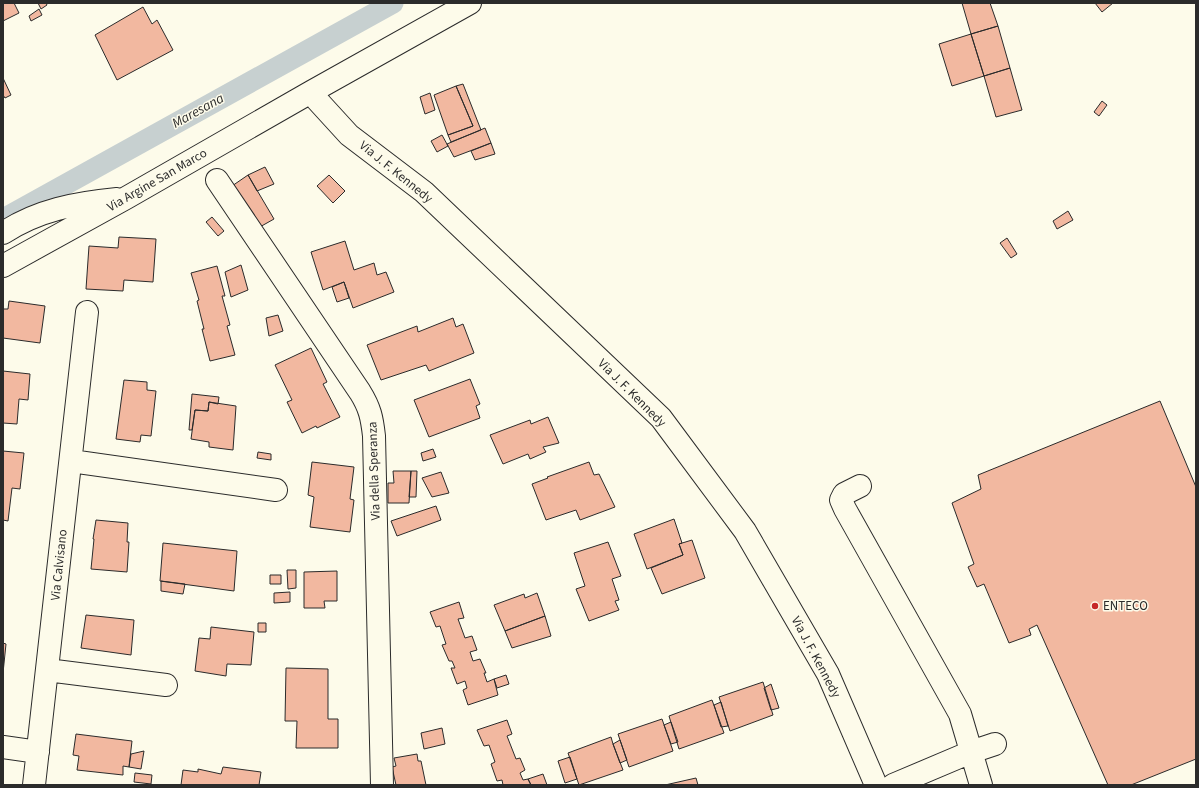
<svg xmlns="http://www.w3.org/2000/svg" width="1199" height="788" viewBox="0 0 1199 788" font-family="'Source Sans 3',sans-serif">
	<rect width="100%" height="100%" fill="#fdfbea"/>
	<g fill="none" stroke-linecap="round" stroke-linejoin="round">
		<!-- canal -->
		<path stroke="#c7d0d0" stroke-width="21" d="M3,219L393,3"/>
	</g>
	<!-- building -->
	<path fill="#f2b8a0" stroke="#2b2b2b" d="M3,3H14L19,13L3,21Z
		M38,3H46L47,5L41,9Z
		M962,3H990L998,26L971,34Z
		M1095,3H1113L1102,12Z
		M143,7L152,24L157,20L173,50L117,80L95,35Z
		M39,9L42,15L31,21L29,16Z
		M998,26L1010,68L984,76L971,34Z
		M971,34L984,76L952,86L939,44Z
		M1010,68L1022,110L996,117L984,76Z
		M3,78L11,95L5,98L3,95Z
		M463,84L481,130L451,142L448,135L473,126L456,86Z
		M456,86L473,126L448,135L434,95Z
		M430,93L435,110L425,114L420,97Z
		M1102,101L1107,105L1099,116L1094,112Z
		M485,128L491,143L454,157L447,144Z
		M442,135L448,146L437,152L431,141Z
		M491,143L495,154L475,160L471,151Z
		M265,167L274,184L257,191L248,175Z
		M248,175L274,219L258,228L232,186Z
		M329,175L345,191L333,203L317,186Z
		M1068,211L1073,220L1057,229L1053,221Z
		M212,217L224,231L218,236L206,222Z
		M119,237L156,239L153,282L124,280L123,291L86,289L89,246L118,248Z
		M1007,238L1017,254L1011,258L1000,243Z
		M345,241L354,270L374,263L377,275L386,272L394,292L353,308L344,282L323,290L311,252Z
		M241,265L248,290L231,297L225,272Z
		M217,266L225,296H222L230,325L227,326L235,355L210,361L202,329H204L197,301L199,300L191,273Z
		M344,282L349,298L337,302L332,287Z
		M9,301L45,306L40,343L3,338V309H8Z
		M278,315L283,331L269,336L266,318Z
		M453,318L456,327L463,324L474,353L429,371L426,365L381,380L367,345L417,326L418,332Z
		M311,348L327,382L323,384L340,417L317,428L316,426L302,433L287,402L292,400L275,365Z
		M3,371L30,374L28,400L19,399L17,424L3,423Z
		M470,379L480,404L476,406L480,418L429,437L414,400Z
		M124,380L147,382V390L156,391L151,436L141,435L140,442L116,439Z
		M192,394L219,397L218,404L209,402L208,411L195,410L192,430H189Z
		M1160,401L1196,487V759L1131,785H1108L1037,625L1029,629L1031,635L1009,643L984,584L977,587L968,567L974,564L952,503L981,489L978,475Z
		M209,402L236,406L233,450L209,447V442L191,439L195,410L208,411Z
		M548,417L559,443L543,447L546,452L530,459L528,454L503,464L490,435L530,420L531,424Z
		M433,449L436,457L423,461L421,453Z
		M3,451L24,453L20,489L12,488L8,521L3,520Z
		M258,452L271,454V460L257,458Z
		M312,462L354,467L350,499L354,500L350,532L310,527L314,497L308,495Z
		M589,462L594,475L599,474L615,507L580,520L576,510L546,520L532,484L548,478L547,477Z
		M393,471H411L409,503H388V483H394Z
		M411,471H417L416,497H409Z
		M441,472L449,493L432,497L422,478Z
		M436,506L441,520L397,536L391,521Z
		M674,519L682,543L679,544L683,555L647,569L634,534Z
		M96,520L128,523L127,542H129L127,572L91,569L94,539H93Z
		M692,540L705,578L662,594L651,568L683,555L679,544Z
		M608,542L621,576L612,579L619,600L615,601L619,610L589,621L576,589L585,586L574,553Z
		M163,543L237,551L234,591L160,581Z
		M287,570H296V588L288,589Z
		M337,571V601H324L325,608H304V572Z
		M270,575H281V584H270Z
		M161,581L185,584L183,594L161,591Z
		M290,592V602L274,603V593Z
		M537,593L545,616L505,631L494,605L524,594L525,598Z
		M459,602L464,618L458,619L465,638L472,636L477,650L470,652L473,661L480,659L486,673H484L487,682L494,679L498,695L468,705L463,690L467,688L465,681L457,684L451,668H455L452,661H449L442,645L446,644L440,626L436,627L430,612Z
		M86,615L134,620L131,655L81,648Z
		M545,616L551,636L512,648L505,631Z
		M258,623H266V632H258Z
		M211,627L254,632L251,665L227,664L226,676L195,671L199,638L210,639Z
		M3,643L6,644L3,673Z
		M286,668L328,669V719H338V748H296L297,721H285Z
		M506,675L509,684L497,688L494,679Z
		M763,682L773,715L730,731L719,697Z
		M771,684L779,708L771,710L764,688Z
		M712,700L724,733L679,749L669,716Z
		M721,702L728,726L721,727L714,705Z
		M662,719L673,751L629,767L618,734Z
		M507,720L512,734L507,736L516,759L520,758L525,770L520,773L523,780L528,779L531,785H503L502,780L497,781L491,764L495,762L489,745L484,746L477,730Z
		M671,722L678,742L671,744L664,725Z
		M442,728L445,744L424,749L421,733Z
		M76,734L132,741L129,767L123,766V775L77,770L79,756L73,755Z
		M611,737L613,744L623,770L579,785L568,753Z
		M620,740L627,760L620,763L613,744Z
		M144,751L141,769L129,767L131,754Z
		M417,754L418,761H421L426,785H396L392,767L396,766L394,758Z
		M570,757L577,779L565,783L558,761Z
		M223,767L261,772L259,785H181L183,770L198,772V769L221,774Z
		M135,773L152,775L151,784L134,782Z
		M543,774L547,785H531L528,779Z
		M696,778L698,785H665Z"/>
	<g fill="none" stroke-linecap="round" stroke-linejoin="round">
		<!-- minor casing -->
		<g stroke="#2b2b2b" stroke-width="24">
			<path id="minor" d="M311,92L317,100L349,135L424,192L661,418L745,531L828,674L876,785
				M217,180L360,392C370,408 372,418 374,436L382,785
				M3,233C38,210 76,203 117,199
				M3,266L126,198L311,92L470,3
				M71,461L276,490
				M860,486L844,494L841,500L845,509L960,714L981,785
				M47,670L166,685
				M3,747L38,752
				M34,785L87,312
				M893,785L971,752L995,744"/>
		</g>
		<!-- minor -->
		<use href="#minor" stroke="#fdfbea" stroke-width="22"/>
	</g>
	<!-- markers -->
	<circle fill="#c62828" stroke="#fdfbea" stroke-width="1.5" cx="1095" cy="606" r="4"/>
	<g text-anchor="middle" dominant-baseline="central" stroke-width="3" stroke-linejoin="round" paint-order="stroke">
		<!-- street labels -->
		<g font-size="13" fill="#2b2b2b" stroke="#fdfbea">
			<text transform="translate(396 172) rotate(39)">Via J. F. Kennedy</text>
			<text transform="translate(157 180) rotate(-30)">Via Argine San Marco</text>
			<text transform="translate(632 393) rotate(45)">Via J. F. Kennedy</text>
			<text transform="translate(374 471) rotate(-92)">Via della Speranza</text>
			<text transform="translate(59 565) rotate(-84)">Via Calvisano</text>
			<text transform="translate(816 657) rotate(62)">Via J. F. Kennedy</text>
		</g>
		<!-- poi labels -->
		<g font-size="13" fill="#2b2b2b" stroke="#fdfbea" text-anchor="start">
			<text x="1103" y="606">ENTECO</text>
		</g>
		<!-- water labels -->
		<g font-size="14" font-style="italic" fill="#2b2b2b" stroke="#fdfbea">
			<text transform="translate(198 111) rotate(-29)">Maresana</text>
		</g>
	</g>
	<!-- border -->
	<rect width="1199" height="788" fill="none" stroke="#2b2b2b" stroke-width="8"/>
</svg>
